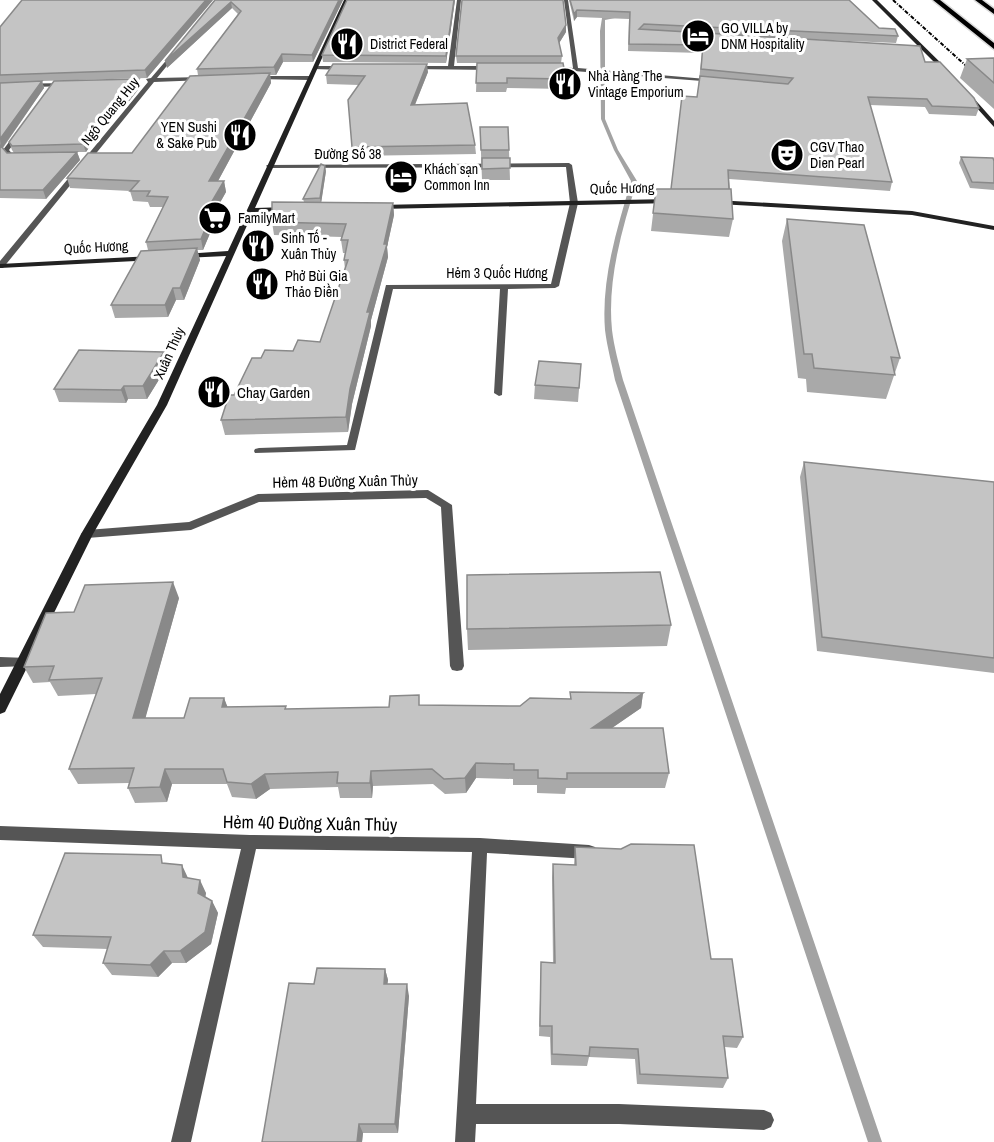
<svg xmlns="http://www.w3.org/2000/svg" width="994" height="1142" viewBox="0 0 994 1142" font-family="'Archivo Narrow',sans-serif">
	<rect width="100%" height="100%" fill="#fff"/>
	<g fill="none" stroke-linecap="round" stroke-linejoin="round">
		<!-- stream -->
		<path fill="#a3a3a3" fill-rule="evenodd" d="M619,15L620,17L605,20V119L618,150L637,181C622,229 607,280 612,330C614,347 619,364 623,380L882,1142H868L615,380C612,364 607,347 605,330C601,279 617,229 631,181L614,150L601,119L600,31L602,18Z"/>
		<!-- highway casing -->
		<g stroke="#dbdbdb" stroke-width="3">
			<path id="highway" d="M933,0H940L994,43V49Z
				M975,0H982L994,9V14Z"/>
		</g>
		<!-- street -->
		<path fill="#555" fill-rule="evenodd" d="M457,0H461L454,66H494L497,68L494,70L410,69L412,66H448Z
			M564,0H568L578,68L718,80L715,82L548,69L550,66L573,68Z
			M176,49L179,51L157,78L203,77L205,80L154,82L3,268H0V261L148,82L146,79L151,78Z
			M315,66H347L350,68L347,70L313,69Z
			M256,76H310L313,78L310,80L254,79Z
			M70,83L68,86L0,88V84Z
			M18,130L23,131L9,150L14,156L24,158L12,160L3,150Z
			M569,163L572,165L578,203L559,286L555,288L508,289L502,395L499,396L494,393L500,289H393L355,450L255,453L254,451L255,449L259,448L347,445L386,285L551,284L570,203L566,167L269,168L266,166L267,165Z
			M428,490L452,505L464,666L462,670L457,671L452,670L450,666L441,507L426,498L259,502L191,530L87,538L81,534L87,530L189,522L258,494Z
			M0,657L28,658L30,662L28,666L0,667Z
			M0,826L250,835L480,838L589,845L595,847L597,852L595,857L589,859L487,853L476,1104H619L764,1110L771,1113L774,1120L771,1127L764,1130L619,1124H476L475,1142H455L472,852L256,849L191,1142H171L241,849L0,840Z"/>
		<!-- secondary -->
		<path fill="#222" fill-rule="evenodd" d="M344,0H348L255,208L287,207L291,209L287,211L253,212L167,405L93,534L5,712L0,714V694L81,534L157,405L226,256L184,258L180,256L184,254L228,251Z
			M872,0H877L950,72V74H946Z
			M966,94H970L994,121V127L966,96Z
			M671,199L675,201L674,203L379,209L375,207L379,205Z
			M715,200L912,211L994,226V230L912,215L718,204H715Z
			M152,256H155V260L0,268V264Z"/>
		<!-- highway -->
		<use href="#highway" fill="#000" fill-rule="evenodd"/>
		<!-- rail -->
		<path stroke="#000" stroke-width="2" stroke-dasharray="4 1.5 1 1.5" stroke-linecap="butt" d="M893,0L994,91"/>
	</g>
	<!-- wall -->
	<path fill="#a9a9a9" d="M213,0L147,78L42,81L44,88L3,148L7,153H14L12,150L9,142L141,86L126,105H118L86,152H77L80,160L46,199L0,198V27Z
		M215,0H343L313,62H283L276,75H270L271,83L218,181H224L226,192L209,222L211,231L203,250H197L200,260L184,300H176L168,317L115,318L111,305L148,250L146,242L163,207H150L148,202L133,201L130,191L70,188L67,178L132,153L198,75L197,69L238,14L232,8L167,68Z
		M455,0L446,63L323,62L322,55Z
		M569,0H849L879,28L898,36L896,43L779,38L925,62L979,108L976,116L929,114L925,107L870,105L892,182L890,191L729,179L733,219L729,237L651,231L656,189H671L697,97L702,53L628,51L629,19L577,17L574,21Z
		M566,32L559,43L562,56L561,63L566,79V89L507,88L506,92H476L477,63H457L456,56Z
		M994,58V109L960,78L967,59Z
		M428,72L415,105L475,145L476,154L353,156L348,100L359,85L327,84L326,75Z
		M480,127L509,150L510,180H482Z
		M961,157L994,161V190L970,188L959,163Z
		M326,171L321,202L393,203L394,215L387,247L388,257L371,320V326L352,404L348,432L225,435L221,420L234,395L261,358L293,351L320,342L345,269L344,260L345,253H343L341,240L342,237L274,235L272,222L304,202L303,199Z
		M787,219L900,358L886,399L807,392L806,379L798,378L782,241Z
		M164,352L168,365L147,399H128L126,403L59,402L54,389Z
		M581,364L578,402L534,399L535,385Z
		M804,462L994,482V673L817,651L800,477Z
		M179,598L145,718H184L224,698L227,707L286,709L389,707L420,705L520,706L570,699V692L643,693L641,708L612,728L669,773L665,788H566L565,794L537,793V785H513V779L476,778L466,793L445,794L433,784L373,786L372,798H340L338,787L270,789L256,799L232,797L227,784H172L167,802L135,803L128,788L129,783L78,784L69,769L96,694L58,696L50,682L33,683L24,667L74,612Z
		M671,625L667,646L468,650L467,629Z
		M575,847L711,959L743,1037L737,1048L725,1047L728,1078L723,1088L637,1084L635,1059L589,1057L587,1066L551,1065L550,1037L539,1036L541,962L553,963L552,877L553,864L574,865Z
		M165,863L188,878L206,893L205,897L212,901L218,913L211,944L186,963H172L158,977L112,975L103,963L108,949L43,947L33,935Z
		M385,969L388,980L387,984L409,996L398,1133H363L362,1142H262L314,984Z"/>
	<!-- shaded-wall -->
	<path fill="#898989" d="M206,0H213L147,78L145,70Z
		M339,0H343L313,62L312,55Z
		M454,0H455L446,63V56Z
		M231,2L232,8L167,68L165,61Z
		M577,10V17L574,21V14Z
		M566,25V32L558,45V38Z
		M282,54L283,62L276,75L274,67Z
		M427,64L428,72L411,114V105Z
		M270,73L271,83L212,192L209,181Z
		M139,79L141,86L126,105L124,98Z
		M42,81L44,88L1,150L0,139Z
		M116,98L118,105L86,152L83,144Z
		M77,152L80,160L46,199L43,190Z
		M325,166L326,171L321,204L320,198Z
		M224,181L226,192L209,222L211,231L203,250L201,239V220Z
		M393,203L394,215L387,247L388,257L371,320V326L352,404L348,432L346,417L350,389Z
		M197,248L200,260L184,300L180,288Z
		M173,288L176,300L168,317L165,305Z
		M164,352L168,365L147,399L143,386Z
		M124,386L128,399L126,403L121,390Z
		M173,582L179,598L141,734L133,718Z
		M643,693L641,708L590,743L592,728Z
		M224,698L230,713L222,707Z
		M476,763V778L466,793L465,778Z
		M165,769L172,784L167,802L160,787Z
		M371,771L373,786L372,798L370,783Z
		M265,774L270,789L256,799L251,784Z
		M182,865L188,878L183,877Z
		M200,880L206,893L204,905L198,893Z
		M212,901L218,913L211,944L186,963L180,951Z
		M164,951L172,963L158,977L150,965Z
		M385,969L388,980L386,995L384,984Z
		M407,984L409,996L398,1133L395,1124Z
		M359,1124L363,1133L362,1142H357Z"/>
	<!-- building -->
	<path fill="#c4c4c4" stroke="#898989" stroke-width="1.5" d="M22,0H206L145,70L0,75V27Z
		M215,0H339L312,55L282,54L274,67L197,69L241,11L231,2L165,61Z
		M347,0H454L446,56L322,55Z
		M462,0H563L566,25L558,38L562,56H456Z
		M570,0H849L879,28L895,29L898,36L644,24L639,29L920,46L925,62H940L974,98L979,108L932,106L927,99L868,97L892,182L728,170L729,189H671L682,96L697,97L700,76L788,84L793,78L701,69L703,45L629,44L630,12L577,10L574,14Z
		M994,58V83L967,59Z
		M477,63H563L566,79L507,78V83H476Z
		M333,64H427L411,105L467,103L475,145L352,147L348,100L365,76L326,75Z
		M270,73L209,181H224L201,220H209L201,239L146,242L168,197L147,196L150,191H130L139,181L67,178L88,153H132L190,76Z
		M139,79L124,98H116L83,144L12,146L9,142L54,81Z
		M42,81L0,139V83Z
		M480,127H508L509,150H481Z
		M0,145L7,153L77,152L43,190H0Z
		M961,157L993,158L994,161V183L972,182Z
		M482,158H510V168L482,169Z
		M321,164L325,166L320,198L303,199Z
		M656,189H731L733,219L653,213Z
		M272,202L393,203L384,244H387L367,312H370L350,389L346,417L221,420L229,395H234L252,358H261L265,350L293,351L298,340L320,342L348,260H344L348,240H341L346,224L272,222Z
		M787,219L864,225L900,358L891,357L895,375L814,368L812,354H804Z
		M197,248L180,288H173L165,305H111L141,251Z
		M79,350L164,352L143,386H124L121,390L54,389Z
		M539,361L581,364L579,388L535,385Z
		M804,462L994,482V658L822,637Z
		M660,572L671,625L467,629V575Z
		M173,582L133,718H184L190,698H224L222,707L286,706L285,709L389,707L390,696L419,695V705L520,706L530,698L571,699L570,692L643,693L592,728H663L669,773H567V779L538,778V770H514V764L476,763L465,778L444,779L432,769L371,771L370,783H337L338,772L265,774L251,784L227,782L223,769H165L160,787L128,788L134,768L69,769L102,678L49,680L54,666L24,667L46,613L74,612L85,585Z
		M631,844L694,845L711,959H732L743,1037L723,1036L728,1078L640,1074L638,1049L590,1047L589,1056L552,1054V1026H540L541,962L555,963L553,864L576,865L575,847L621,849Z
		M65,853L161,855L162,863L182,865L183,877L200,880L198,893L212,901L205,932L180,951H164L150,965L103,963L111,937L33,935Z
		M317,968L385,969L384,984H407L395,1124H359L357,1142H262L289,983L314,984Z"/>
	<!-- icons -->
	<defs>
		<g id="hotel-disc" transform="scale(1.725)"><circle r="9.5" fill="#000" stroke="#fff"/><path d="M-6-4.5h1.5V1H6V5H4.5V3h-9V5H-6ZM-4 0a1.8 1.8 0 1 1 3.6 0ZM.5 0V-2.5h3Q6-2.5 6 0Z" fill="#fff"/></g>
		<g id="restaurant-disc" transform="scale(1.725)"><circle r="9.5" fill="#000" stroke="#fff"/><path d="M-5-6h1v4h1v-4h1v4h1v-4h1v5L-1.5 .5V6h-2V.5L-5-1ZM5-6V6H3V1.5H1.5Q1.5-4 5-6Z" fill="#fff"/></g>
		<g id="theatre-disc" transform="scale(1.725)"><circle r="9.5" fill="#000" stroke="#fff"/><path d="M-5-5.5Q0-4 5-5.5V0Q5 5 0 6Q-5 5-5 0ZM-3.3-2.5H-1v1.5H-3.3ZM1-2.5H3.3v1.5H1ZM-2.8 1Q0 5.5 2.8 1Z" fill="#fff"/></g>
		<g id="supermarket-disc" transform="scale(1.725)"><circle r="9.5" fill="#000" stroke="#fff"/><path d="M-6-5.5h2.5l.6 2H6L4.5 2H-2.5L-4.4-4H-6ZM-1.5 3.2a1.3 1.3 0 1 0 .1 0ZM3 3.2a1.3 1.3 0 1 0 .1 0Z" fill="#fff"/></g>
	</defs>
	<g fill-rule="evenodd">
		<use href="#hotel-disc" x="698" y="36"/>
		<use href="#restaurant-disc" x="347" y="44"/>
		<use href="#restaurant-disc" x="565" y="84"/>
		<use href="#restaurant-disc" x="240" y="135"/>
		<use href="#theatre-disc" x="787" y="155"/>
		<use href="#hotel-disc" x="401" y="177"/>
		<use href="#supermarket-disc" x="215" y="218"/>
		<use href="#restaurant-disc" x="258" y="246"/>
		<use href="#restaurant-disc" x="262" y="284"/>
		<use href="#restaurant-disc" x="214" y="392"/>
	</g>
	<g text-anchor="middle" dominant-baseline="central" stroke-width="6" stroke-linejoin="round" paint-order="stroke">
		<!-- far-poi labels -->
		<g font-size="14" fill="#000" stroke="#fff" text-anchor="start">
			<text x="721" y="28">GO VILLA by<tspan x="721" dy="16">DNM Hospitality</tspan></text>
			<text x="370" y="44">District Federal</text>
			<text x="588" y="76">Nhà Hàng The<tspan x="588" dy="16">Vintage Emporium</tspan></text>
			<text x="217" y="127" text-anchor="end">YEN Sushi<tspan x="217" dy="16">&amp; Sake Pub</tspan></text>
			<text x="810" y="147">CGV Thao<tspan x="810" dy="16">Dien Pearl</tspan></text>
			<text x="424" y="169">Khách sạn<tspan x="424" dy="16">Common Inn</tspan></text>
			<text x="238" y="218">FamilyMart</text>
			<text x="281" y="238">Sinh Tố -<tspan x="281" dy="16">Xuân Thủy</tspan></text>
			<text x="285" y="276">Phở Bùi Gia<tspan x="285" dy="16">Thảo Điền</tspan></text>
		</g>
		<!-- far-street labels -->
		<g font-size="14" fill="#000" stroke="#fff">
			<text transform="translate(110 111) rotate(-51)">Ngô Quang Huy</text>
			<text x="348" y="154">Đường Số 38</text>
			<text transform="translate(622 188) rotate(-1)">Quốc Hương</text>
			<text transform="translate(96 247) rotate(-3)">Quốc Hương</text>
			<text x="497" y="273">Hẻm 3 Quốc Hương</text>
			<text transform="translate(169 353) rotate(-66)">Xuân Thủy</text>
		</g>
		<!-- poi labels -->
		<g font-size="15" fill="#000" stroke="#fff" text-anchor="start">
			<text x="237" y="392">Chay Garden</text>
		</g>
		<!-- street labels -->
		<g font-size="15" fill="#000" stroke="#fff">
			<text transform="translate(345 481) rotate(-1)">Hẻm 48 Đường Xuân Thủy</text>
		</g>
		<!-- near-street labels -->
		<g font-size="18" fill="#000" stroke="#fff">
			<text transform="translate(310 823) rotate(1)">Hẻm 40 Đường Xuân Thủy</text>
		</g>
	</g>
</svg>
